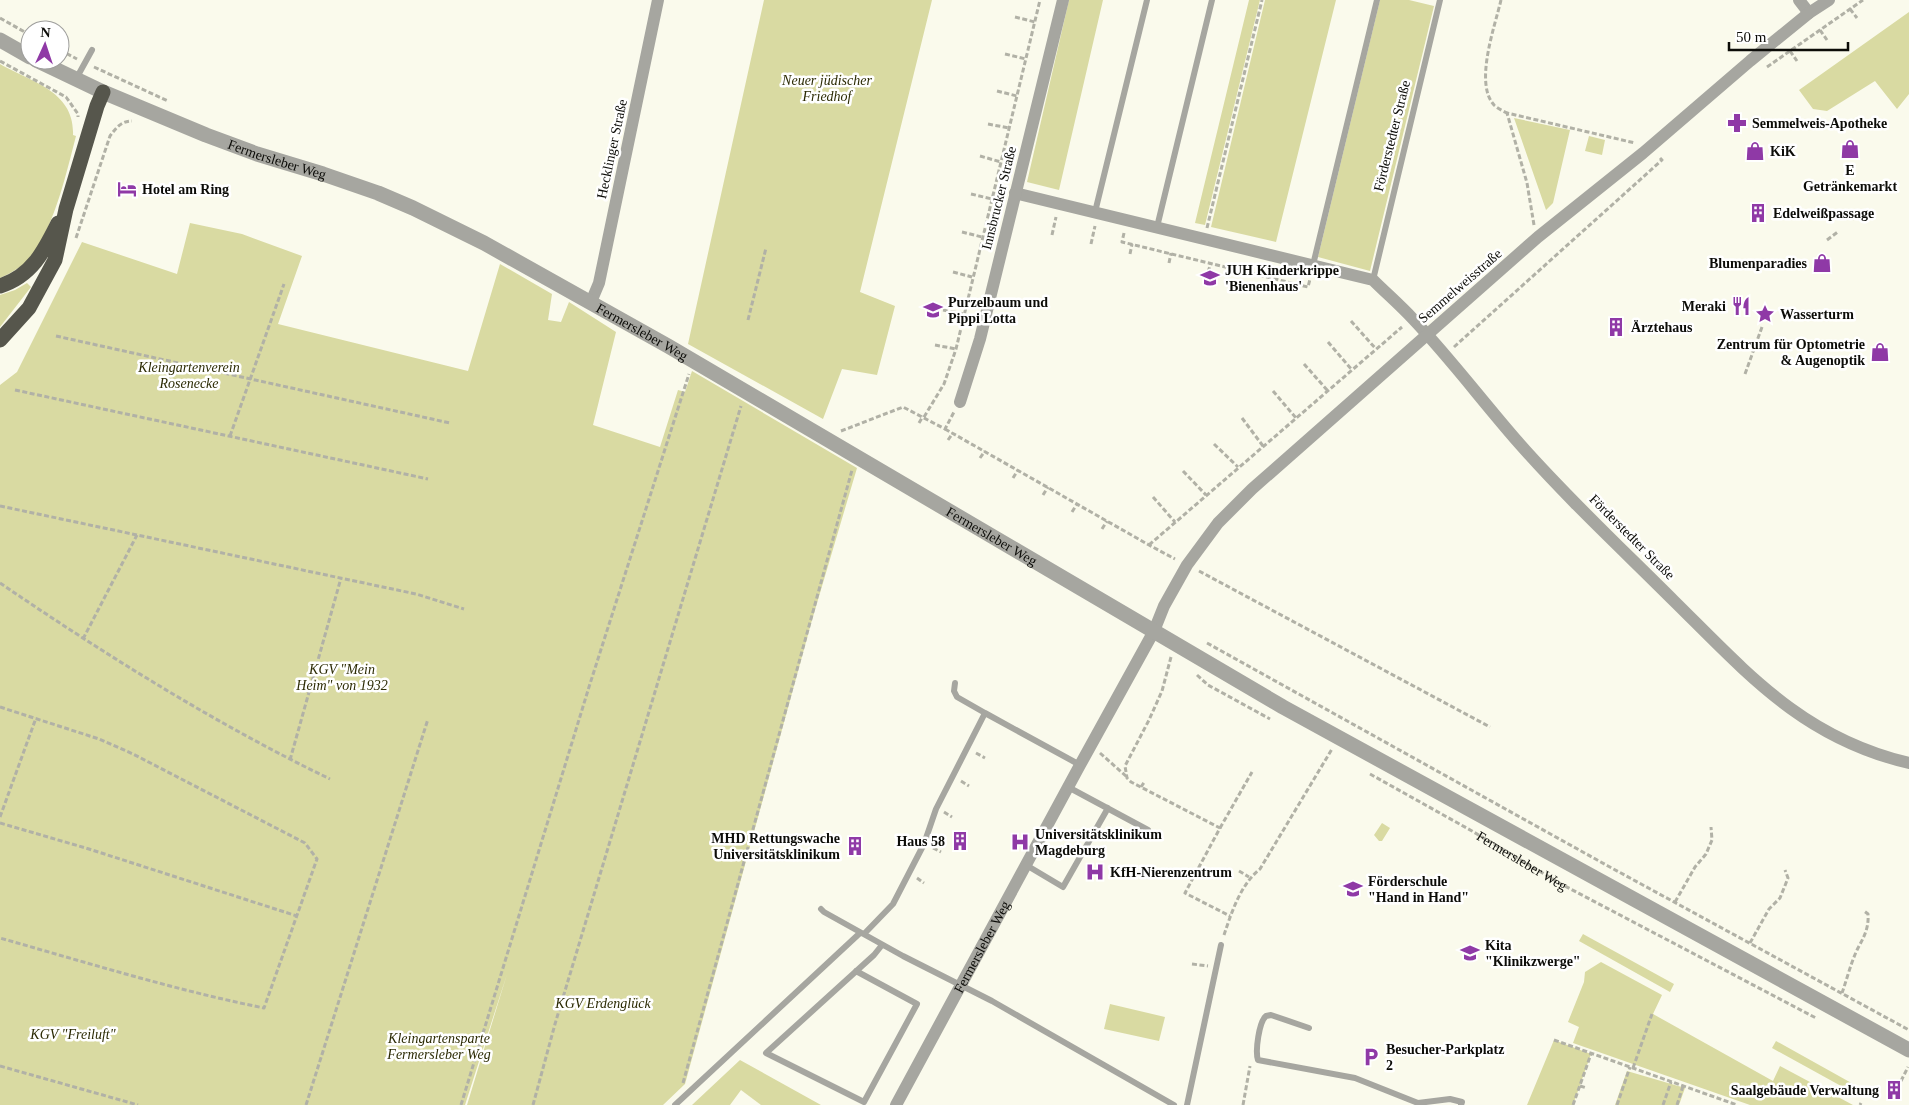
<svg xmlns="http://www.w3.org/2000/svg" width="1909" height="1105" viewBox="0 0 1909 1105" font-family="Georgia,serif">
	<rect width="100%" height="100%" fill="#fafaec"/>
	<!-- green -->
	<path fill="#d9daa2" d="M764,0H932L860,292L895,306L877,375L842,369L823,419L688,344Z
		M1069,0H1103L1059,190L1027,182Z
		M1249,0H1260L1205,225L1195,223Z
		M1265,0H1336L1276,242L1211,227Z
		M1380,0H1409L1434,6L1370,271L1318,257Z
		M1909,12V94L1897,109L1875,81L1827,111L1813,109L1799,90Z
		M0,64C31,82 75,91 73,135L76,136C67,171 55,223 34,253C26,265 13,272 0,278Z
		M1514,118L1570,130L1553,203L1546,210Z
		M1589,136L1605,140L1602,155L1585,151Z
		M190,223L242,234L302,256L278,324L468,371L500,264L552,294L548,320L561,322L569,302L616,332L593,425L660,447L678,390L685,392L692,371L857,468L812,620L685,1084L663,1105H467L507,974L465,1105H0V385L17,372L82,242L177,274Z
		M27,283L31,287L0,327V295L15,290Z
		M1382,823L1390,828L1382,841H1379L1374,835Z
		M1583,934L1674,984L1670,992L1579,941Z
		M1601,962L1662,995L1653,1014L1773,1081L1780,1066L1853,1105H1750L1573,1043L1579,1027L1568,1022L1584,982L1585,972Z
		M1110,1004L1165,1017L1159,1041L1104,1029Z
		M1554,1040L1591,1054L1573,1105H1527Z
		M1776,1041L1864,1090L1861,1097L1772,1048Z
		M740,1060L821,1105H761L741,1090L730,1105H692Z
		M1627,1071L1685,1088L1679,1105H1615Z"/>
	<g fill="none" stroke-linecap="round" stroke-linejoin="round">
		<!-- path -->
		<g stroke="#b1b1a6" stroke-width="3" stroke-dasharray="5 2.5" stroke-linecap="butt">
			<path d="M1501,0C1495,26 1474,83 1494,105C1497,108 1503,111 1507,113"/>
			<path d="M1850,9L1857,18"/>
			<path d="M1015,17L1035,22"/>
			<path d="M0,18L30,35"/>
			<path d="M1820,30L1827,40"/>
			<path d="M60,50L77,59"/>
			<path d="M1790,51L1797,61"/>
			<path d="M1005,54L1026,59"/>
			<path d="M0,61L66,97L78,114V117"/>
			<path d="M94,67L168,101"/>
			<path d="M1767,67L1863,0"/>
			<path d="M997,91L1017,96"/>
			<path d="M988,124L1009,128"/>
			<path d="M980,156L1001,162"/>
			<path d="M971,194L992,199"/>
			<path d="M1853,219L1862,213"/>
			<path d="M1534,225L1527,183L1507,113L1635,143"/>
			<path d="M1207,228L1262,0"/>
			<path d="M962,232L982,237"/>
			<path d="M1124,233L1122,242L1308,287L1310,279"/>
			<path d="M1052,235L1056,217"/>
			<path d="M76,238L110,136C116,128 121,121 132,121"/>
			<path d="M1827,240L1839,231"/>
			<path d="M1091,244L1095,226"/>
			<path d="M1130,254L1132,244"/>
			<path d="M1169,263L1171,253"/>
			<path d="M953,272L972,277"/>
			<path d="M1208,272L1211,263"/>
			<path d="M943,310L964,314"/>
			<path d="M748,320L766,248"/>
			<path d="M1351,321L1376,349"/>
			<path d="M56,336L450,423"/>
			<path d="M1328,342L1352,370"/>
			<path d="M935,345L956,349"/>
			<path d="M1454,347L1662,160L1659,157"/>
			<path d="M1304,364L1328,391"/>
			<path d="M1745,374L1762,327"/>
			<path d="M15,390L428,479"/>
			<path d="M1273,391L1296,418"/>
			<path d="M924,417L944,384L956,349L1040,0"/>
			<path d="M1242,418L1263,446"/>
			<path d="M919,423L923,416"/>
			<path d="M945,429L1149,545L1175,559"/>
			<path d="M841,431L903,407L945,429L954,412"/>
			<path d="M230,436L284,284"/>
			<path d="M948,440L953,433"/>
			<path d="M1214,444L1238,467"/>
			<path d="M980,458L985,451"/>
			<path d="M1183,471L1206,495"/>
			<path d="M1013,478L1018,470"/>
			<path d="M1043,495L1048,487"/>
			<path d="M1153,497L1175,522"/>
			<path d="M0,506L416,594L464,609"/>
			<path d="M1072,512L1077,504"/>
			<path d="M1102,529L1107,521"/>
			<path d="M1149,545L1402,327"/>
			<path d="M1199,571L1490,727"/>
			<path d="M0,583C106,655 214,723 330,779"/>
			<path d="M83,639L137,535"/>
			<path d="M1207,643L1608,866L1909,1030"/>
			<path d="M1171,657L1162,691L1149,720L1125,766L1127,778L1131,782L1220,828L1185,893L1230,916"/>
			<path d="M1197,675L1208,685L1270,719"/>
			<path d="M0,707L99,739L133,754L305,843L317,859L264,1008C175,990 88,963 0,938"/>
			<path d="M976,753L985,758"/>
			<path d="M1100,753L1127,777"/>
			<path d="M290,760L341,578"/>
			<path id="s1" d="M1370,774L1472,831L1561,884L1816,1018"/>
			<path d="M961,781L969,786"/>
			<path d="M1141,787L1145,781"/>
			<path d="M944,812L952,817"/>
			<path d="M0,817L36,718"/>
			<path d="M0,823L89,849L297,916"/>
			<path d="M1220,828L1252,772"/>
			<path d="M933,848L941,852"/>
			<path d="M1239,871L1249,877"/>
			<path d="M917,878L924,883"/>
			<path d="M1675,902L1695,867L1706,854L1712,840L1711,827"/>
			<path d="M1224,935C1232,911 1241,884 1260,869L1332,749"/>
			<path d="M1750,943L1769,909L1780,898L1788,878L1785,870"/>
			<path d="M1192,964L1208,966"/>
			<path d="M1842,993C1847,979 1851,962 1858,948C1864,937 1869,928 1868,914L1864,911"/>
			<path d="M1554,1040L1737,1105"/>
			<path d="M0,1066L138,1105"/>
			<path d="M1633,1068L1652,1014"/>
			<path d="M1901,1081L1908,1067"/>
			<path d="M683,1083L852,470"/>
			<path d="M1580,1086L1587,1088"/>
			<path d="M306,1105L428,719"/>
			<path d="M461,1105L589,687L689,374"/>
			<path d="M533,1105L555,1024L741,406"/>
			<path d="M1243,1105L1250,1066"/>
			<path d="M1573,1105L1591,1054"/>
			<path d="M1617,1105L1630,1067"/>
			<path d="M1663,1105L1671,1082"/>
			<path d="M1677,1105L1683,1086"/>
			<path d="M1860,1105L1861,1103"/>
		</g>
		<!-- service -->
		<path stroke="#a6a6a0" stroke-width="6" d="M76,79L92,50
			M1095,212L1147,0
			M1157,227L1212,0
			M1313,265L1377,0
			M1373,280L1440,0
			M955,683L954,691L957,697L985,713
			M1068,787L1148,830
			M1026,865L1063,887L1108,808
			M821,909L824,912L903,956L992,1001L1174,1105
			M864,934L893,904L924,844L936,809L985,713L1080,765
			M856,971L917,1004L864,1102L766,1053L874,955L882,945
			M1309,1028L1271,1015L1266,1016C1259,1022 1255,1051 1258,1060L1355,1078L1418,1103L1450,1099L1462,1102L1461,1105
			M675,1105L860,933
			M1187,1105L1221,945"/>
		<!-- minor -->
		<g stroke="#a6a6a0" stroke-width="12">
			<path d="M1799,0L1809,13"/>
			<path d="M1015,193L1373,280C1386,293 1400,305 1413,319C1450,358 1483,402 1518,442C1567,498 1622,549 1674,601C1748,674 1803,738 1909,763"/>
			<path d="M591,302L599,283L658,0"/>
			<path d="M960,402L980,339L1063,0"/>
			<path id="s2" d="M896,1105L1080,765L1154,631L1164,606L1187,565L1218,523L1252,489L1538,237L1643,153L1750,61L1809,13L1829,0"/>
		</g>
		<!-- tertiary -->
		<g stroke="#a6a6a0" stroke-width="15">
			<path d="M0,40L30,57"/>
			<path id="s3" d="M36,60L103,92L206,135L257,154L323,174L378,193L413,208L484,243L668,346L1283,707L1909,1050"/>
		</g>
		<!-- trunk -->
		<path stroke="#56564c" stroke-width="15" d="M0,286C32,276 44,251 58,223
			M0,340L29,308L55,260L66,209L97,106L103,92"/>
	</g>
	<!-- icons -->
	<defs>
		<g id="pharmacy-bare" transform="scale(1.5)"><path d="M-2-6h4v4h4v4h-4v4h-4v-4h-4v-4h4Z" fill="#8f39a6" stroke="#fff" stroke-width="2.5" paint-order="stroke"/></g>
		<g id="shop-bare" transform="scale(1.5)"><path d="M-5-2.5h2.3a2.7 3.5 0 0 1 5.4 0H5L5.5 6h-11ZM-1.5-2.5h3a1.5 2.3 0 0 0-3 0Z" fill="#8f39a6" stroke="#fff" stroke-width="2.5" paint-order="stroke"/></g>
		<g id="hotel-bare" transform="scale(1.5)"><path d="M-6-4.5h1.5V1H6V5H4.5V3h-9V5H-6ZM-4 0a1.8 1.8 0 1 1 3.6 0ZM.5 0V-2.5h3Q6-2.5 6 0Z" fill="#8f39a6" stroke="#fff" stroke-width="2.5" paint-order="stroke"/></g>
		<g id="building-bare" transform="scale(1.5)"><path d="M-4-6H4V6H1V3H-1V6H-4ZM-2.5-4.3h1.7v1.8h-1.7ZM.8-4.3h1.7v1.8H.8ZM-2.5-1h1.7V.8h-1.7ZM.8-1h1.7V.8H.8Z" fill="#8f39a6" stroke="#fff" stroke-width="2.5" paint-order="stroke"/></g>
		<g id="school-bare" transform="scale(1.5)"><path d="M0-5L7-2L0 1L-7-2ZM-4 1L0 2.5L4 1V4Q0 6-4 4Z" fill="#8f39a6" stroke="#fff" stroke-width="2.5" paint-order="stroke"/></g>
		<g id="restaurant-bare" transform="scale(1.5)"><path d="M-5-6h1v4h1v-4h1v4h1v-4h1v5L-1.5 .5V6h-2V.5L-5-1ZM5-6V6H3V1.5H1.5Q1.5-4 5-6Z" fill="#8f39a6" stroke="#fff" stroke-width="2.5" paint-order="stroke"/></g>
		<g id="sight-bare" transform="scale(1.5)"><path d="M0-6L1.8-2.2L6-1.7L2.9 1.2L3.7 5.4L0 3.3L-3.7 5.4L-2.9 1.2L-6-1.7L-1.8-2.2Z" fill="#8f39a6" stroke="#fff" stroke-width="2.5" paint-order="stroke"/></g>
		<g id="hospital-bare" transform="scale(1.5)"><path d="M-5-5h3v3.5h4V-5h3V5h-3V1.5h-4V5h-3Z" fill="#8f39a6" stroke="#fff" stroke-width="2.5" paint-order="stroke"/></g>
		<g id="parking-bare" transform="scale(1.5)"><path d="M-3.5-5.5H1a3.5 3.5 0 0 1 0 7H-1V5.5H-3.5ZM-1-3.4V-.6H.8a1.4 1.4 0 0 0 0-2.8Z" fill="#8f39a6" stroke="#fff" stroke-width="2.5" paint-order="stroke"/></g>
	</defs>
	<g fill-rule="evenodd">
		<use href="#pharmacy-bare" x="1737" y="123"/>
		<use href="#shop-bare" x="1850" y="149"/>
		<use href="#shop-bare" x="1755" y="151"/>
		<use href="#hotel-bare" x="127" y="189"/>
		<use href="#building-bare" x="1758" y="213"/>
		<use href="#shop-bare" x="1822" y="263"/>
		<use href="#school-bare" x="1210" y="278"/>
		<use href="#restaurant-bare" x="1741" y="306"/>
		<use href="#school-bare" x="933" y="310"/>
		<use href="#sight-bare" x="1765" y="314"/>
		<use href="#building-bare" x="1616" y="327"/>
		<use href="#shop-bare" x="1880" y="352"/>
		<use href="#building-bare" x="960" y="841"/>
		<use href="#hospital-bare" x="1020" y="842"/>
		<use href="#building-bare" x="855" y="846"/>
		<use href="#hospital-bare" x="1095" y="872"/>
		<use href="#school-bare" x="1353" y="889"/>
		<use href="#school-bare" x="1470" y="953"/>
		<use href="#parking-bare" x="1371" y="1057"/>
		<use href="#building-bare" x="1894" y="1090"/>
	</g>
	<g text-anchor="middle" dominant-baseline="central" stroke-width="5" stroke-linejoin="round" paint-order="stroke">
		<!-- park labels -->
		<g font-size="14" font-style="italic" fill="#2c2b04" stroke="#fff">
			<text x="827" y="80">Neuer jüdischer<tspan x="827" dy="16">Friedhof</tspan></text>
			<text x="189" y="367">Kleingartenverein<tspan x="189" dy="16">Rosenecke</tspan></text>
			<text x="342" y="669">KGV "Mein<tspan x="342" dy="16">Heim" von 1932</tspan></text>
			<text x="603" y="1003">KGV Erdenglück</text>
			<text x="73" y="1034">KGV "Freiluft"</text>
			<text x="439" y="1038">Kleingartensparte<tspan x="439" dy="16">Fermersleber Weg</tspan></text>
		</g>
		<!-- poi labels -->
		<g font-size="14" font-weight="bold" fill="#0c0c08" stroke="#fff" text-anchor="start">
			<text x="1752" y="123">Semmelweis-Apotheke</text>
			<text x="1770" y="151">KiK</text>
			<text x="1850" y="170" text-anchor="middle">E<tspan x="1850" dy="16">Getränkemarkt</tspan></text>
			<text x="142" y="189">Hotel am Ring</text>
			<text x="1773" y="213">Edelweißpassage</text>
			<text x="1807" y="263" text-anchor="end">Blumenparadies</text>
			<text x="1225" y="270">JUH Kinderkrippe<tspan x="1225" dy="16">'Bienenhaus'</tspan></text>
			<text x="948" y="302">Purzelbaum und<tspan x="948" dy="16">Pippi Lotta</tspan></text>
			<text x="1726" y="306" text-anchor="end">Meraki</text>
			<text x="1780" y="314">Wasserturm</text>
			<text x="1631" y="327">Ärztehaus</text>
			<text x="1865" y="344" text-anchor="end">Zentrum für Optometrie<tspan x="1865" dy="16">&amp; Augenoptik</tspan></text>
			<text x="1035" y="834">Universitätsklinikum<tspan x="1035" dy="16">Magdeburg</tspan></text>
			<text x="840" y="838" text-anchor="end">MHD Rettungswache<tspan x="840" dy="16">Universitätsklinikum</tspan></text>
			<text x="945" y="841" text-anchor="end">Haus 58</text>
			<text x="1110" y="872">KfH-Nierenzentrum</text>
			<text x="1368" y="881">Förderschule<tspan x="1368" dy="16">"Hand in Hand"</tspan></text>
			<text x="1485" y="945">Kita<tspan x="1485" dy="16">"Klinikzwerge"</tspan></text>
			<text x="1386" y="1049">Besucher-Parkplatz<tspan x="1386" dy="16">2</tspan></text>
			<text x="1879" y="1090" text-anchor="end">Saalgebäude Verwaltung</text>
		</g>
		<!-- street labels -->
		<g font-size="14" fill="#0c0c08" stroke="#fff">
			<text transform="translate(1392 136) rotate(-76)">Förderstedter Straße</text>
			<text transform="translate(612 149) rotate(-78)">Hecklinger Straße</text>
			<text stroke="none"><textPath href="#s3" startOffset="261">Fermersleber Weg</textPath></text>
			<text transform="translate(999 198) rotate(-76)">Innsbrucker Straße</text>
			<text transform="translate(1460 286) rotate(-41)">Semmelweisstraße</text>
			<text stroke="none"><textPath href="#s3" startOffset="666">Fermersleber Weg</textPath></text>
			<text stroke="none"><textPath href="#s3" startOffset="1071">Fermersleber Weg</textPath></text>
			<text transform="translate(1632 537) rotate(45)">Förderstedter Straße</text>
			<text stroke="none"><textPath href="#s1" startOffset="175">Fermersleber Weg</textPath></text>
			<text stroke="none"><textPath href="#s2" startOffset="180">Fermersleber Weg</textPath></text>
		</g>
	</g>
	<!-- north arrow -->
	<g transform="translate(45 45) rotate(3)"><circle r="24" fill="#ffffff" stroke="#9e9e9c"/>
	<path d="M0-4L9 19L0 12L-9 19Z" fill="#8f39a6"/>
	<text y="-8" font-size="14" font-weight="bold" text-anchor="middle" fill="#0c0c08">N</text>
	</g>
	<!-- scale -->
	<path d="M1729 42v8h119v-8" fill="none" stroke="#0c0c08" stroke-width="2.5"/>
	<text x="1736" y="42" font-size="15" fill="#0c0c08" stroke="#ffffff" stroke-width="4" paint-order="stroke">50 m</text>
</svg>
